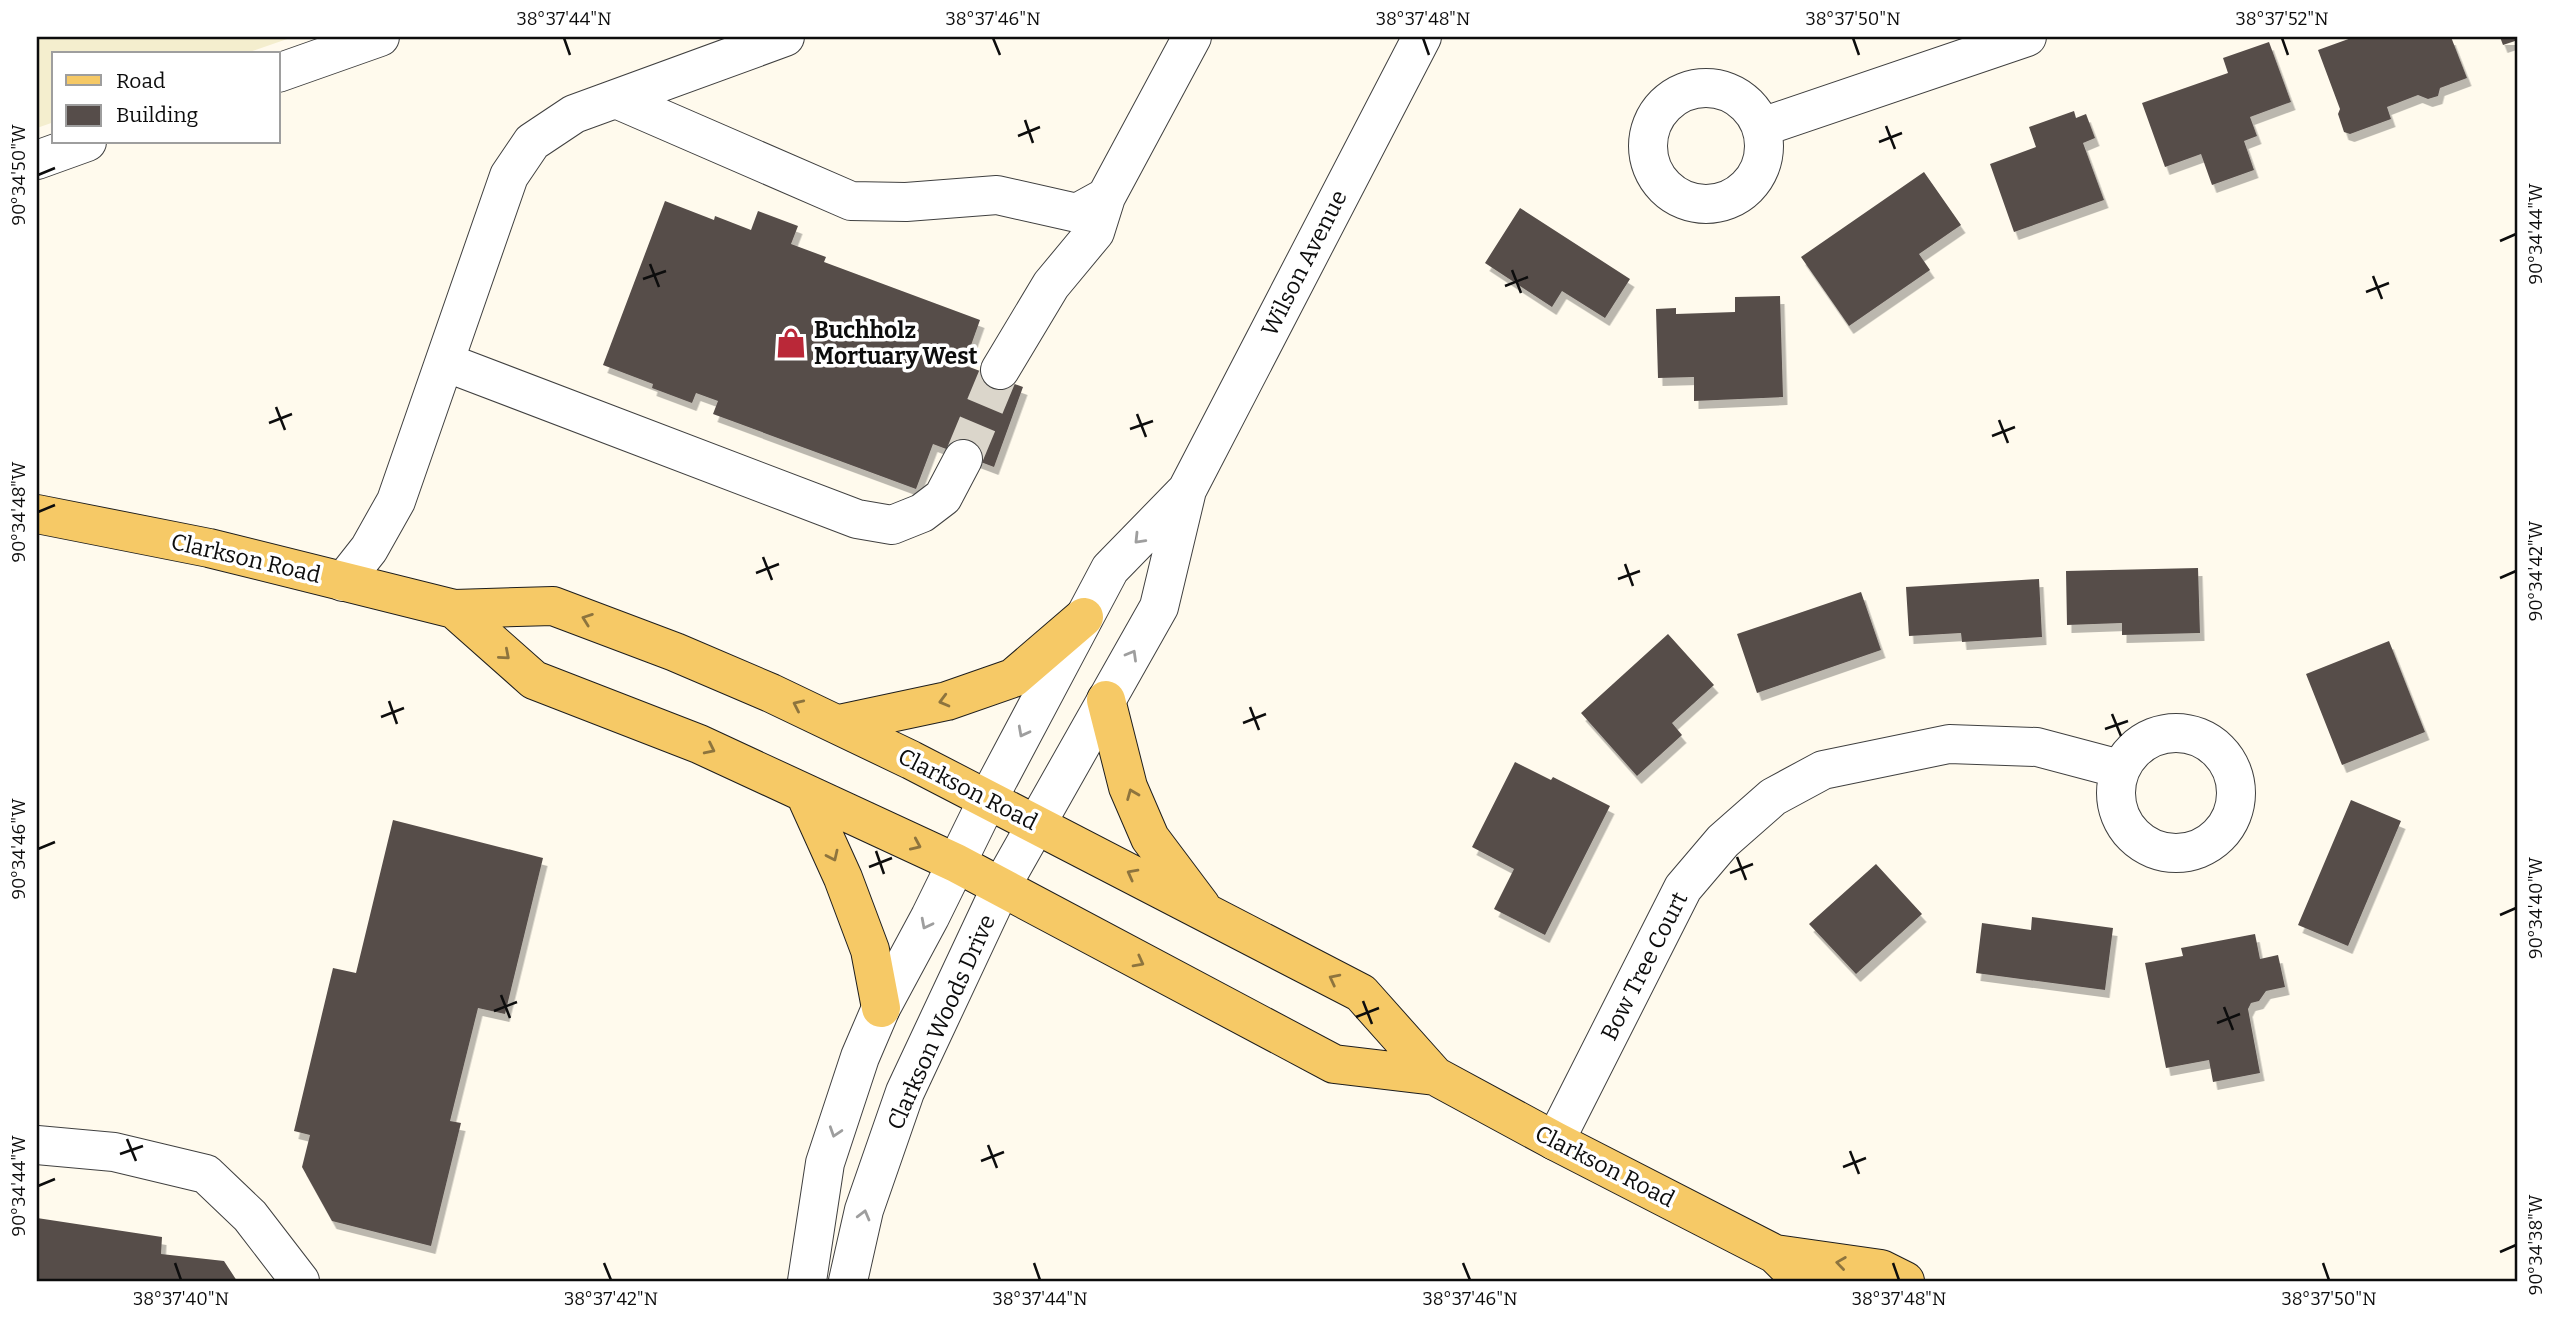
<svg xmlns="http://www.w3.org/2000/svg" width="2555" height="1318" viewBox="0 0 2555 1318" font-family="Bitter,serif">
	<defs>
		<filter id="shadow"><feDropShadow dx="4.5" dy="8" stdDeviation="0" flood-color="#0004"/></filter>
	</defs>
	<rect width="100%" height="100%" fill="#fffaed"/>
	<!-- farmland -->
	<path fill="#f4eece" d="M37,37H293L244,54H54V122L37,128Z"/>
	<!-- building -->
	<path fill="#564d4a" filter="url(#shadow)" d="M2354,37H2451L2467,78L2440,88L2438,96L2428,99L2418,95L2387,107L2391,119L2350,134L2344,132L2338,114L2340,109L2318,50Z
		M2500,37H2518V40L2503,45Z
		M2269,42L2291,102L2250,117L2257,136L2244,141L2254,170L2212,185L2201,154L2165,167L2142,103L2228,73L2223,58Z
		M2074,111L2076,118L2086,114L2095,138L2083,143L2104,200L2014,232L1990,164L2036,147L2029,127Z
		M1924,172L1961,225L1919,254L1930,270L1849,326L1801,257Z
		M665,201L714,220L715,216L751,230L758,211L798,226L791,244L826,257L824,262L980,320L964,365L1023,387L994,467L933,444L916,489L713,414L718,401L696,393L692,403L652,388L653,384L603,365Z
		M1520,208L1630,279L1605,318L1562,291L1552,307L1485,263Z
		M1780,296L1783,397L1694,401V377L1658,378L1656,309L1676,308V314L1735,312V297Z
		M2198,568L2200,633L2122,635V623L2067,625L2066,571Z
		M2039,579L2042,637L1962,642L1961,633L1909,636L1906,587Z
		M1861,592L1881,650L1757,693L1737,634Z
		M1668,634L1714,685L1672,723L1682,735L1637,776L1581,713Z
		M2389,641L2425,732L2342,765L2306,674Z
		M1515,762L1551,780L1553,777L1610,806L1545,935L1494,909L1514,869L1472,847Z
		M2351,800L2401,821L2348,946L2298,925Z
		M393,820L543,858L505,1014L478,1008L450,1121L461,1123L431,1246L332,1221L302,1167L310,1135L294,1131L333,968L356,973Z
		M1876,864L1922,914L1856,974L1809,924Z
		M2032,917L2113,928L2105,990L1976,973L1982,923L2031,930Z
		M2255,934L2260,959L2278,955L2285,987L2266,991L2259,1001L2251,1003L2248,1009L2260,1073L2213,1082L2209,1060L2166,1068L2145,963L2183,956L2181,948Z
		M37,1218L162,1237L161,1254L224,1261L237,1281H37Z"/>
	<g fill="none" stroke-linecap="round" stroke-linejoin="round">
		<!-- minor-tunnel -->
		<path stroke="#dbd6cb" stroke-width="38" stroke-dasharray="38 19" stroke-linecap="butt" d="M963,459L1000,370"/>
		<!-- minor casing -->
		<g stroke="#404040" stroke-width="40">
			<path id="minor" d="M278,73L380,37
				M1648 146a58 58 0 1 1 116 0a58 58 0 1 1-116 0Z
				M616,99L851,201L906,202L997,195L1077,213L1106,197L1192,37
				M1762,127L2027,37
				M37,160L87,142
				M445,362L857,519L892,525L922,513L943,497L963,459
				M1000,370L1051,285L1095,232L1106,197
				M343,582L369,549L396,501L509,176L532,142L574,114L785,37
				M2116 793a60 60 0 1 1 120 0a60 60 0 1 1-120 0Z
				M1555,1141L1683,888L1723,841L1773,797L1823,770L1949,744L2037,747L2120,769
				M37,1145L114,1152L206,1174L250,1216L300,1281
				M807,1281L825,1163L860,1057L881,1008L930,917L988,799L1110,569L1187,490
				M848,1281L864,1210L905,1092L1002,885L1159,607L1187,490L1422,37"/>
		</g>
		<!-- major casing -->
		<g stroke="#1e1e1e" stroke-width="40">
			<path id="major" d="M37,514L209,548L454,609L553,606L675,652L771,693L911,760L1361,993L1435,1076L1555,1141L1775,1254L1802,1281
				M454,609L534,680L699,744L956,863L1334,1064L1435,1076
				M1106,700L1128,787L1150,838L1201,906
				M839,724L947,701L1013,678L1084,617
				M805,794L843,878L870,950L881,1008
				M1775,1254L1881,1269L1905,1281"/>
		</g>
		<!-- minor -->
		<use href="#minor" stroke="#fff" stroke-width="38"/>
		<!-- major -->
		<use href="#major" stroke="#f6c966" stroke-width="38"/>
	</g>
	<!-- one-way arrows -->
	<defs><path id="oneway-chevron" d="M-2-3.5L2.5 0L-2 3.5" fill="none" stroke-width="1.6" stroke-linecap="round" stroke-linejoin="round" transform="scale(1.75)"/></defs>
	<g stroke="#9e9e9e">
		<use href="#oneway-chevron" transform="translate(1139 539) rotate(134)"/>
		<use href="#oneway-chevron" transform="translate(1132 655) rotate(-60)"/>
		<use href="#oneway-chevron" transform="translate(1023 732) rotate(118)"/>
		<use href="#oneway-chevron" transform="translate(926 924) rotate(117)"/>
		<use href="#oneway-chevron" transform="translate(835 1132) rotate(108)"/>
		<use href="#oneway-chevron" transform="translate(864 1215) rotate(-75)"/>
	</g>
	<g stroke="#8d743e">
		<use href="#oneway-chevron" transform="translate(587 619) rotate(-160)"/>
		<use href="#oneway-chevron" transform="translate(505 655) rotate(41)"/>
		<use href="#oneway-chevron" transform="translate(944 701) rotate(165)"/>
		<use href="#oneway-chevron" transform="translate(798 705) rotate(-155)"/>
		<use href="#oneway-chevron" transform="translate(710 749) rotate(26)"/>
		<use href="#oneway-chevron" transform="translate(1132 794) rotate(-112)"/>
		<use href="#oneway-chevron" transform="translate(916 845) rotate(24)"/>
		<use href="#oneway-chevron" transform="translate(833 856) rotate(65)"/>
		<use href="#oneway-chevron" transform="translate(1132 874) rotate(-152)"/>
		<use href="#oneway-chevron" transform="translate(1139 962) rotate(28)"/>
		<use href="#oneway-chevron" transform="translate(1334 979) rotate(-153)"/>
		<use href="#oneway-chevron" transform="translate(1841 1263) rotate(-172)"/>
	</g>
	<!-- ticks -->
	<path fill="none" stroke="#0d0d0d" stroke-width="2.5" d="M564,38L570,55M993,38L1000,55M1423,38L1429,55M1853,38L1859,55M2282,38L2288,55M1025,120L1033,143M1886,126L1895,149M1018,136L1040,127M1879,142L1902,133M38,175L55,168M2500,241L2516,234M650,264L659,287M1512,270L1521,293M2373,276L2382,299M643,279L666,271M1505,286L1528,277M2366,292L2389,283M276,407L285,430M1137,414L1146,437M1999,420L2008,443M269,423L292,414M1130,429L1153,421M1992,436L2015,427M38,512L55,505M763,557L772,580M1625,564L1633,586M756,573L779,564M2500,578L2516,571M1618,579L1640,571M389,701L397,724M1250,707L1259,730M2112,714L2121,736M381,717L404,708M1243,723L1266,714M2105,729L2128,721M38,849L55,842M876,851L884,874M1737,857L1746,880M869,867L892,858M1730,873L1753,864M2500,915L2516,908M501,995L510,1018M1363,1001L1372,1024M2224,1007L2233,1030M494,1011L517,1002M1356,1017L1379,1008M2217,1023L2240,1014M127,1139L136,1161M988,1145L997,1168M1850,1151L1859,1174M120,1154L143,1146M981,1161L1004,1152M1843,1167L1866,1158M38,1186L55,1179M2500,1252L2516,1245M175,1263L181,1280M604,1263L611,1280M1034,1263L1040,1280M1463,1263L1470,1280M1893,1263L1899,1280M2323,1263L2329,1280"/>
	<!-- icons -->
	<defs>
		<g id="shop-bare" transform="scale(2.415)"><path d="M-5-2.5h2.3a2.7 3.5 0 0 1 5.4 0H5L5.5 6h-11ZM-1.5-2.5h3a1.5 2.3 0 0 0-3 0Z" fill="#ba2838" stroke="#fff" stroke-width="2.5" paint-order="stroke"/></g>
	</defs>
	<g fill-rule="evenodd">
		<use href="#shop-bare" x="791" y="343"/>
	</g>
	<g text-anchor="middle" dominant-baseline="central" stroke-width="7" stroke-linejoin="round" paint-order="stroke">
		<!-- street labels -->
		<g font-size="23" fill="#0d0d0d" stroke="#fff">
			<text transform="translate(1304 263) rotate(-63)">Wilson Avenue</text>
			<text transform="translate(246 558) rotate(13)">Clarkson Road</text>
			<text transform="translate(968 789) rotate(27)">Clarkson Road</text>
			<text transform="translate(1644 966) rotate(-63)">Bow Tree Court</text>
			<text transform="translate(941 1022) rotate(-66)">Clarkson Woods Drive</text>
			<text transform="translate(1605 1166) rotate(27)">Clarkson Road</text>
		</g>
		<!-- poi labels -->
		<g font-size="23" font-weight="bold" fill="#0d0d0d" stroke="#fff" text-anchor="start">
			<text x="814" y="330">Buchholz<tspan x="814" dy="26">Mortuary West</tspan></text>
		</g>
	</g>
	<!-- border -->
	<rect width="2555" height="1318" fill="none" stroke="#ffffff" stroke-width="77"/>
	<!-- legend -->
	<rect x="52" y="52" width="228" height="91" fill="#ffffff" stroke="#9e9e9e" stroke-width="2"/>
	<rect x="66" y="75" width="35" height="10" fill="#f6c966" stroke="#9e9e9e" stroke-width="2"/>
	<text x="116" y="88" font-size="21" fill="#0d0d0d">Road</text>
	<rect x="66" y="105" width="35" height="21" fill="#564d4a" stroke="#9e9e9e" stroke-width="2"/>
	<text x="116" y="122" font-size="21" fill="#0d0d0d">Building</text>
	<rect x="38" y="38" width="2478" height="1242" fill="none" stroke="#0d0d0d" stroke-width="2.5"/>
	<g font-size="18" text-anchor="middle" fill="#0d0d0d">
		<text x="564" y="25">38°37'44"N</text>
		<text x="993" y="25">38°37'46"N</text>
		<text x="1423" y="25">38°37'48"N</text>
		<text x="1853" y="25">38°37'50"N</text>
		<text x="2282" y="25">38°37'52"N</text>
		<text transform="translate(19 175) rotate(-90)" y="6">90°34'50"W</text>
		<text transform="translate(2536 234) rotate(-90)" y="6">90°34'44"W</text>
		<text transform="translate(19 512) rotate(-90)" y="6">90°34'48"W</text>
		<text transform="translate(2536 571) rotate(-90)" y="6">90°34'42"W</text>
		<text transform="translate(19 849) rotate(-90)" y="6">90°34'46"W</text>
		<text transform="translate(2536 908) rotate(-90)" y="6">90°34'40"W</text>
		<text transform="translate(19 1186) rotate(-90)" y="6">90°34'44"W</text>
		<text transform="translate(2536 1245) rotate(-90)" y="6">90°34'38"W</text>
		<text x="181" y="1305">38°37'40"N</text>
		<text x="611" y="1305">38°37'42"N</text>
		<text x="1040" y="1305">38°37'44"N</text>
		<text x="1470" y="1305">38°37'46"N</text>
		<text x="1899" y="1305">38°37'48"N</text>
		<text x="2329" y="1305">38°37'50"N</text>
	</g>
</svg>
